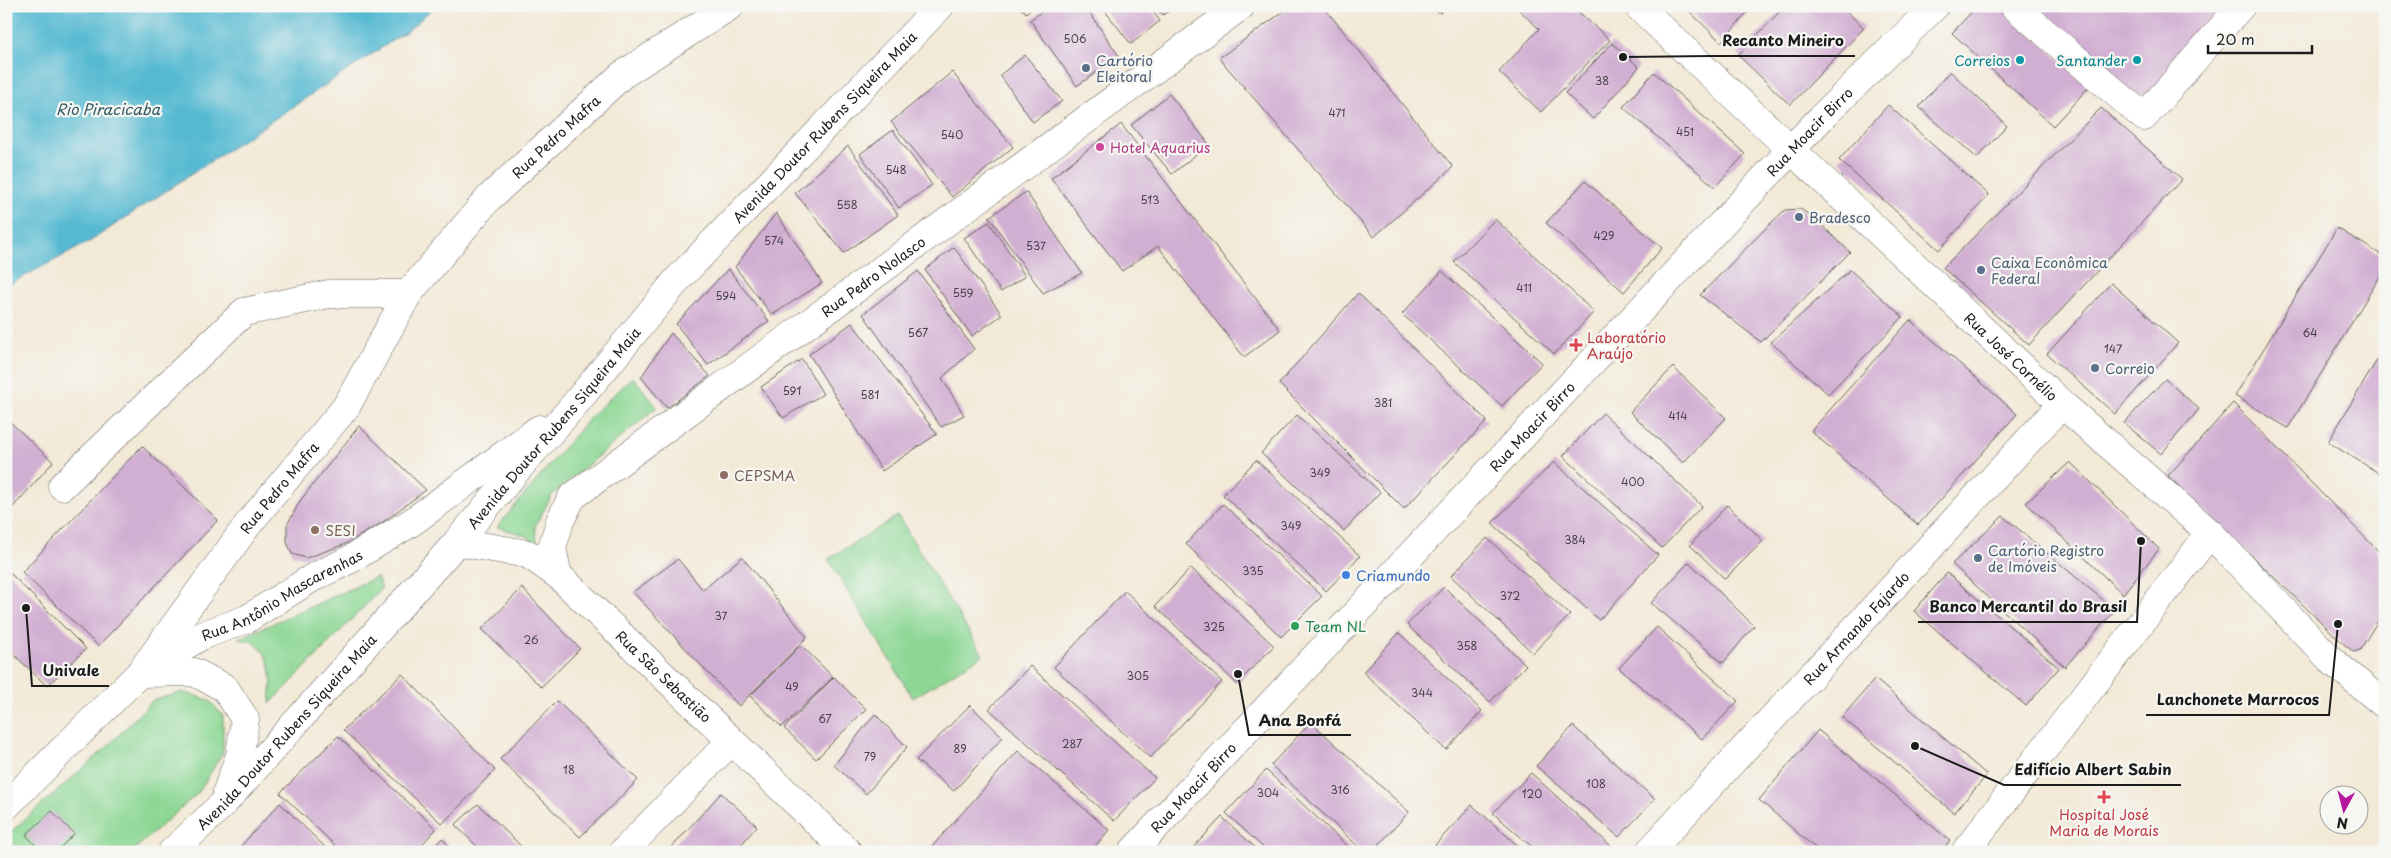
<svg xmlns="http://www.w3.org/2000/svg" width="2391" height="858" viewBox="0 0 2391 858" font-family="'Playpen Sans',sans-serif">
	<rect width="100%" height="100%" fill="#f6f6f2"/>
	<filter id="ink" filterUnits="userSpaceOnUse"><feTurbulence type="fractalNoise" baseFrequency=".02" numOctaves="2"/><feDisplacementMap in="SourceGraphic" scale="10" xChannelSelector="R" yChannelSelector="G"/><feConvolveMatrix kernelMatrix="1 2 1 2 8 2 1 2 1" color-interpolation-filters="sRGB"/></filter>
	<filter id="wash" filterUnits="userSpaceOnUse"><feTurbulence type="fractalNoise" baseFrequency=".0096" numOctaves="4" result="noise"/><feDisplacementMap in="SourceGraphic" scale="20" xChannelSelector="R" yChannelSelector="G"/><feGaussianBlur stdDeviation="1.12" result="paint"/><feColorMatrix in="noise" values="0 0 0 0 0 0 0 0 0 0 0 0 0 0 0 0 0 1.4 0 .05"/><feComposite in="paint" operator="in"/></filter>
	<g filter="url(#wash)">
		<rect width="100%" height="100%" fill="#f3e9d7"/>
		<!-- green -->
		<path fill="#8cd794" stroke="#547a58" d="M633,377L657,407L552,495L535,526L538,548L527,536L497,527L591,416Z
			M898,516L983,655L913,698L828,559Z
			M377,577L382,588L270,704C272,683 275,657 254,643C250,640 243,640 238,639Z
			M183,692L209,700L223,716V752L199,792L132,852H6V836L107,747L153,700Z"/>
		<!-- water -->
		<path fill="#54b9d2" stroke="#386a77" d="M6,6H435L410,29L89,242L6,286Z"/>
		<g id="blocks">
			<!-- building -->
			<path fill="#d1afd2" d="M1020,6H1035L1026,13Z
				M1050,6H1085L1119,56L1077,86L1030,20Z
				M1101,6H1148L1160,21L1131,44Z
				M1155,6H1177L1163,15Z
				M1291,6H1323L1453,167L1374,237L1219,58Z
				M1432,6H1447L1440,13Z
				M1515,6H1572L1610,40L1541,112L1499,72L1539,29Z
				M1684,6H1753L1721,42Z
				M1785,6H1841L1864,28L1790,105L1738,55Z
				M1977,6H2001L2089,87L2053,126L1952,33Z
				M2041,6H2232L2142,107L2035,13Z
				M1612,43L1639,67L1593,119L1565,93Z
				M1025,55L1062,101L1033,122L1000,75Z
				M1950,71L2007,126L1977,158L1919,107Z
				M952,72L1013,147L952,197L891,122Z
				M1654,72L1745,154L1715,187L1623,107Z
				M1169,94L1209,144L1172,174L1131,125Z
				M1888,105L1989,195L1939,250L1839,160Z
				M2101,108L2182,179L2029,345L1943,268Z
				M1121,124L1280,330L1244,357L1158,246L1122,271L1051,178Z
				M893,130L932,185L899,208L860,154Z
				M848,146L898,215L844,253L795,193Z
				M1585,181L1662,248L1624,292L1546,223Z
				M1026,192L1082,273L1043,293L989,217Z
				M1800,209L1813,217L1850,252L1761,342L1700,295L1770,224L1785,210Z
				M776,213L822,283L772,315L735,267Z
				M1495,219L1594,312L1554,354L1454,262Z
				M989,222L1025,276L1001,292L964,238Z
				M2337,228L2385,257V268L2288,428L2235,396Z
				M954,247L1002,315L972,336L925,270Z
				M728,269L769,321L708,365L676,324Z
				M1850,270L1903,317L1828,394L1771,342Z
				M918,271L974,349L942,378L964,415L941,427L863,314Z
				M1442,271L1542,363L1502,406L1402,314Z
				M2111,283L2178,343L2115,414L2047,354Z
				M1358,293L1487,421L1404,509L1279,384Z
				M1910,320L2017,414L1918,525L1811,431Z
				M852,323L937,434L882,471L809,354Z
				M671,333L710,376L667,408L641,377Z
				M2385,347V472L2382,475L2328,442Z
				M802,359L823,394L783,418L761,387Z
				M1673,367L1726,418L1683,463L1630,412Z
				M2165,379L2199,409L2161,454L2124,423Z
				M2233,403L2385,558V609L2360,650L2354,652L2345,645L2168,476Z
				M1603,413L1702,506L1662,548L1563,456Z
				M1297,415L1380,492L1344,531L1261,453Z
				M6,418L53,462L6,515Z
				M359,426L426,490L380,524L343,545L306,558L292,554L287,542V525L300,501Z
				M142,446L218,520L98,646L22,572Z
				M1256,460L1360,556L1326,591L1223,495Z
				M1554,462L1658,555L1599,620L1492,523Z
				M2070,462L2159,549L2123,594L2026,503Z
				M1223,504L1322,596L1281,637L1186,544Z
				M1727,505L1763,541L1725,579L1690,545Z
				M2003,516L2115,610L2065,667L1952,564Z
				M1487,538L1570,615L1533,653L1451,576Z
				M742,557L807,637L739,706L633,592L678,559L703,590Z
				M1689,562L1754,626L1723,663L1651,603Z
				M1191,568L1274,646L1237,684L1155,606Z
				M6,569L86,649L47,686L6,647Z
				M1947,573L2059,668L2026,706L1914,611Z
				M1444,587L1526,665L1490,702L1407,625Z
				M522,588L580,649L541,687L482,629Z
				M1125,591L1222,682L1150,758L1054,667Z
				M1657,627L1738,701L1702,739L1619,668Z
				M1399,633L1482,711L1446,750L1363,672Z
				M801,645L833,677L782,727L750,696Z
				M1030,666L1155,778L1114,821L989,709Z
				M402,674L495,770L442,824L343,730Z
				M834,677L866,709L816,759L784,728Z
				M1875,679L1987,775L1954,813L1842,717Z
				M557,701L638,780L580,837L500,759Z
				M970,705L1003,737L954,791L916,760Z
				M875,714L907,747L866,794L834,765Z
				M1311,722L1409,812L1372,852H1364L1271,765Z
				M1573,726L1655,799L1619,837L1536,766Z
				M1818,730L1950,841L1941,852H1820L1759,800Z
				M338,736L436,829L415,852H342L280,793Z
				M1018,751L1109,830L1090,852H995L991,848L987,852H927Z
				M1266,770L1354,852H1268L1226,813Z
				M1531,773L1612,847L1607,852H1538L1493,813Z
				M721,793L757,826L735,852H676L671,848Z
				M280,803L330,852H245L240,847Z
				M478,804L527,852H483L455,825Z
				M1472,805L1525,852H1443L1435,845Z
				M52,811L74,834L56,852H42L26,835Z
				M1222,817L1260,852H1189Z
				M442,838L454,852H429Z"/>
		</g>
	</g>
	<g filter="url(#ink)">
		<use href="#blocks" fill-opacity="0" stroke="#67645d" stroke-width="1"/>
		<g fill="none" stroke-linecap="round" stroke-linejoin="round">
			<!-- minor casing -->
			<g stroke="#67645d" stroke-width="29">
				<g id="minor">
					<path d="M2014,6L2144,117L2241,6"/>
					<path d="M62,486L244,312L329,294H408"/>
					<path id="s1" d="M457,542L528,554L558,575L848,852"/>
					<path id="s2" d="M558,575L552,548L560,521L572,497L1241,6"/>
					<path id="s3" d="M140,673L249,523L346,407L408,294L489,198L622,75L730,6"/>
					<path d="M623,852L731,741"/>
					<path id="s4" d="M1132,852L1821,118L1935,6"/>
					<path id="s5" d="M1649,852L2062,404"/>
					<path d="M1965,852L2210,533"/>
				</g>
			</g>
			<!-- major casing -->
			<g stroke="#67645d" stroke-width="29">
				<g id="major">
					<path id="s6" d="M1638,6L2062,404L2210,533L2331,660L2385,705"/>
					<path d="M141,673L194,672L225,688L245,719L240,755L227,791"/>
					<path id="s7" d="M6,806L140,673L201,636L247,619L312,578L351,559L412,522L539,429"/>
					<path id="s8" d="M172,852L222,805L457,542L517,470L575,404L678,279L940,6"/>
				</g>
			</g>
			<!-- minor -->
			<use href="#minor" stroke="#fff" stroke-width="28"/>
			<!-- major -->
			<use href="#major" stroke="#fff" stroke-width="28"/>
		</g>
	</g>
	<!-- markers -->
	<g fill="#0f9aa8" stroke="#f6f6f2" stroke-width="2">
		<circle cx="2020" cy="60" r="5"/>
		<circle cx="2137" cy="60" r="5"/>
	</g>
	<g fill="#5c6f8a" stroke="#f6f6f2" stroke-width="2">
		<circle cx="1086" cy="68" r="5"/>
		<circle cx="1799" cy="217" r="5"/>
		<circle cx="1981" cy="270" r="5"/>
		<circle cx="2095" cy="368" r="5"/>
		<circle cx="1978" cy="558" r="5"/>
	</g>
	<circle fill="#d1479c" stroke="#f6f6f2" stroke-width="2" cx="1100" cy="147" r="5"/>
	<g fill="#e0444e" stroke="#f6f6f2" stroke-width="2">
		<path d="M1573.5 337.5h5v5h5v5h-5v5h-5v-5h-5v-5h5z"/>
		<path d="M2101.5 789.5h5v5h5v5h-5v5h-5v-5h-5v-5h5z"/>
	</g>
	<g fill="#8d6e63" stroke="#f6f6f2" stroke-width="2">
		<circle cx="724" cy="475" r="5"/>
		<circle cx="315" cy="530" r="5"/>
	</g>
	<circle fill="#3f7fe0" stroke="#f6f6f2" stroke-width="2" cx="1346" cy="575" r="5"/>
	<circle fill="#2e9e5b" stroke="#f6f6f2" stroke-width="2" cx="1295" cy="626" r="5"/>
	<g text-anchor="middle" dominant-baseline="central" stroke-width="4.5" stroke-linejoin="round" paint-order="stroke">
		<!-- number labels -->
		<g font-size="11" fill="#49414a">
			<text x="1075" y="38">506</text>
			<text x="1602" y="80">38</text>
			<text x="1337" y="112">471</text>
			<text x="1685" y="131">451</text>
			<text x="952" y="134">540</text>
			<text x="896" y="169">548</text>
			<text x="1150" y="199">513</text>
			<text x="847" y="204">558</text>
			<text x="1604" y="235">429</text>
			<text x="774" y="240">574</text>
			<text x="1036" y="245">537</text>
			<text x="1524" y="287">411</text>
			<text x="963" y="292">559</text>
			<text x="726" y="295">594</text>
			<text x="918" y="332">567</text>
			<text x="2310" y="332">64</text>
			<text x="2113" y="348">147</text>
			<text x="792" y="390">591</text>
			<text x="870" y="394">581</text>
			<text x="1383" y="402">381</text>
			<text x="1678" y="415">414</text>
			<text x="1320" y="472">349</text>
			<text x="1633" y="481">400</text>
			<text x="1291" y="525">349</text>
			<text x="1575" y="539">384</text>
			<text x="1253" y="570">335</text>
			<text x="1510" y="595">372</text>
			<text x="721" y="615">37</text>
			<text x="1214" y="626">325</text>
			<text x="531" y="639">26</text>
			<text x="1467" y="645">358</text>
			<text x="1138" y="675">305</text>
			<text x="792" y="686">49</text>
			<text x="1422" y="692">344</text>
			<text x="825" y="718">67</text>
			<text x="1072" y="743">287</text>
			<text x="960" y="748">89</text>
			<text x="870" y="756">79</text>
			<text x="569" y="769">18</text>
			<text x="1596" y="783">108</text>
			<text x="1340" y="789">316</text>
			<text x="1268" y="792">304</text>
			<text x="1532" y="793">120</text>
		</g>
		<!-- service labels -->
		<g font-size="14" fill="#4e5e75" stroke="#f6f6f2" text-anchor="start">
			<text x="1096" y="60">Cartório<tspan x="1096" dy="16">Eleitoral</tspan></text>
			<text x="1809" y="217">Bradesco</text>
			<text x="1991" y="262">Caixa Econômica<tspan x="1991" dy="16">Federal</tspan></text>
			<text x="2105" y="368">Correio</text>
			<text x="1988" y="550">Cartório Registro<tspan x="1988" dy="16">de Imóveis</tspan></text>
		</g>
		<!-- culture labels -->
		<g font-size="14" fill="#0d838f" stroke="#f6f6f2" text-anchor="end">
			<text x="2010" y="60">Correios</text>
			<text x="2127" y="60">Santander</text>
		</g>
		<!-- street labels -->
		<g font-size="14" fill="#1c1c1c" stroke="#f6f6f2">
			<text stroke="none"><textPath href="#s8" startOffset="976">Avenida Doutor Rubens Siqueira Maia</textPath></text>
			<text stroke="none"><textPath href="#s4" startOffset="989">Rua Moacir Birro</textPath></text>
			<text stroke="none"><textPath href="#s3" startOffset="682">Rua Pedro Mafra</textPath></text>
			<text stroke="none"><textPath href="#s2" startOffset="456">Rua Pedro Nolasco</textPath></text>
			<text stroke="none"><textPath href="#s6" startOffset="512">Rua José Cornélio</textPath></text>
			<text stroke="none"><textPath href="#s8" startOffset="571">Avenida Doutor Rubens Siqueira Maia</textPath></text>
			<text stroke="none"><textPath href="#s4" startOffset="584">Rua Moacir Birro</textPath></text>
			<text stroke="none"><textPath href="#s3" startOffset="232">Rua Pedro Mafra</textPath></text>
			<text stroke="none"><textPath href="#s7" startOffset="351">Rua Antônio Mascarenhas</textPath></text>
			<text stroke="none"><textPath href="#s5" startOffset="305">Rua Armando Fajardo</textPath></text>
			<text stroke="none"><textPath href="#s1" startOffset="255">Rua São Sebastião</textPath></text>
			<text stroke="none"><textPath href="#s8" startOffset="166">Avenida Doutor Rubens Siqueira Maia</textPath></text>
			<text stroke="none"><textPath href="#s4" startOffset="89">Rua Moacir Birro</textPath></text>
		</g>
		<!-- hotel labels -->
		<g font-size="14" fill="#b23c85" stroke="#f6f6f2" text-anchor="start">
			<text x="1110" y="147">Hotel Aquarius</text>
		</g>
		<!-- health labels -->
		<g font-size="14" fill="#be3a42" stroke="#f6f6f2" text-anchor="start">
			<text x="1587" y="337">Laboratório<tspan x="1587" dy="16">Araújo</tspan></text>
			<text x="2104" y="814" text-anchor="middle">Hospital José<tspan x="2104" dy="16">Maria de Morais</tspan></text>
		</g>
		<!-- education labels -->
		<g font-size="14" fill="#785e54" stroke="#f6f6f2" text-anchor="start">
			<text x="734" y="475">CEPSMA</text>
			<text x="325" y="530">SESI</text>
		</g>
		<!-- shop labels -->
		<g font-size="14" fill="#366cbe" stroke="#f6f6f2" text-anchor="start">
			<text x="1356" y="575">Criamundo</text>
		</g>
		<!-- leisure labels -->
		<g font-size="14" fill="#27864d" stroke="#f6f6f2" text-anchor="start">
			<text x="1305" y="626">Team NL</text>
		</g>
		<!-- water labels -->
		<g font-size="15" font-style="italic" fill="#325b65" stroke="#f6f6f2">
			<text x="108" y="108">Rio Piracicaba</text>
		</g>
	</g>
	<!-- callouts -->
	<path fill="none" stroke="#1c1c1c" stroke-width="2" d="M1623 57L1712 56H1855M2141 541L2137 622H1918M26 608L32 686H109M2338 624L2329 715H2146M1238 674L1249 735H1351M1915 746L2004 785H2181"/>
	<g fill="#1c1c1c" stroke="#f6f6f2" stroke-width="2">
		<circle cx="1623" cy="57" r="5"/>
		<circle cx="2141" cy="541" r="5"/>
		<circle cx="26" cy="608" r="5"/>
		<circle cx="2338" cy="624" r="5"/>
		<circle cx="1238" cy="674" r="5"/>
		<circle cx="1915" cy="746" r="5"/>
	</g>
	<g font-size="15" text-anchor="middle" font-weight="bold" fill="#1c1c1c" stroke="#f6f6f2" stroke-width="4.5" stroke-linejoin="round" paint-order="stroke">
		<text x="1783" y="46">Recanto Mineiro</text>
		<text x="2028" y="612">Banco Mercantil do Brasil</text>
		<text x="71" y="676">Univale</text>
		<text x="2238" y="705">Lanchonete Marrocos</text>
		<text x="1300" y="726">Ana Bonfá</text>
		<text x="2093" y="775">Edifício Albert Sabin</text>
	</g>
	<!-- margin -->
	<rect width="2391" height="858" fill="none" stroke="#f6f6f2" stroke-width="25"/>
	<!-- north arrow -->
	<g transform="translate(2344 810) rotate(187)"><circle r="24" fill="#f6f6f2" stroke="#9f9f9c"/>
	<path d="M0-4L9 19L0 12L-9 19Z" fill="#b5179e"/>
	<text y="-8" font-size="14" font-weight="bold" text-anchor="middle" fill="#1c1c1c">N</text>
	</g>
	<!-- scale -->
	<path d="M2208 45v8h104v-8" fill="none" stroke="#1c1c1c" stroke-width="2.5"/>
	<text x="2216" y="45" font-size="15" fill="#1c1c1c" stroke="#f6f6f2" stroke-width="4" paint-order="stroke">20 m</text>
</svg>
